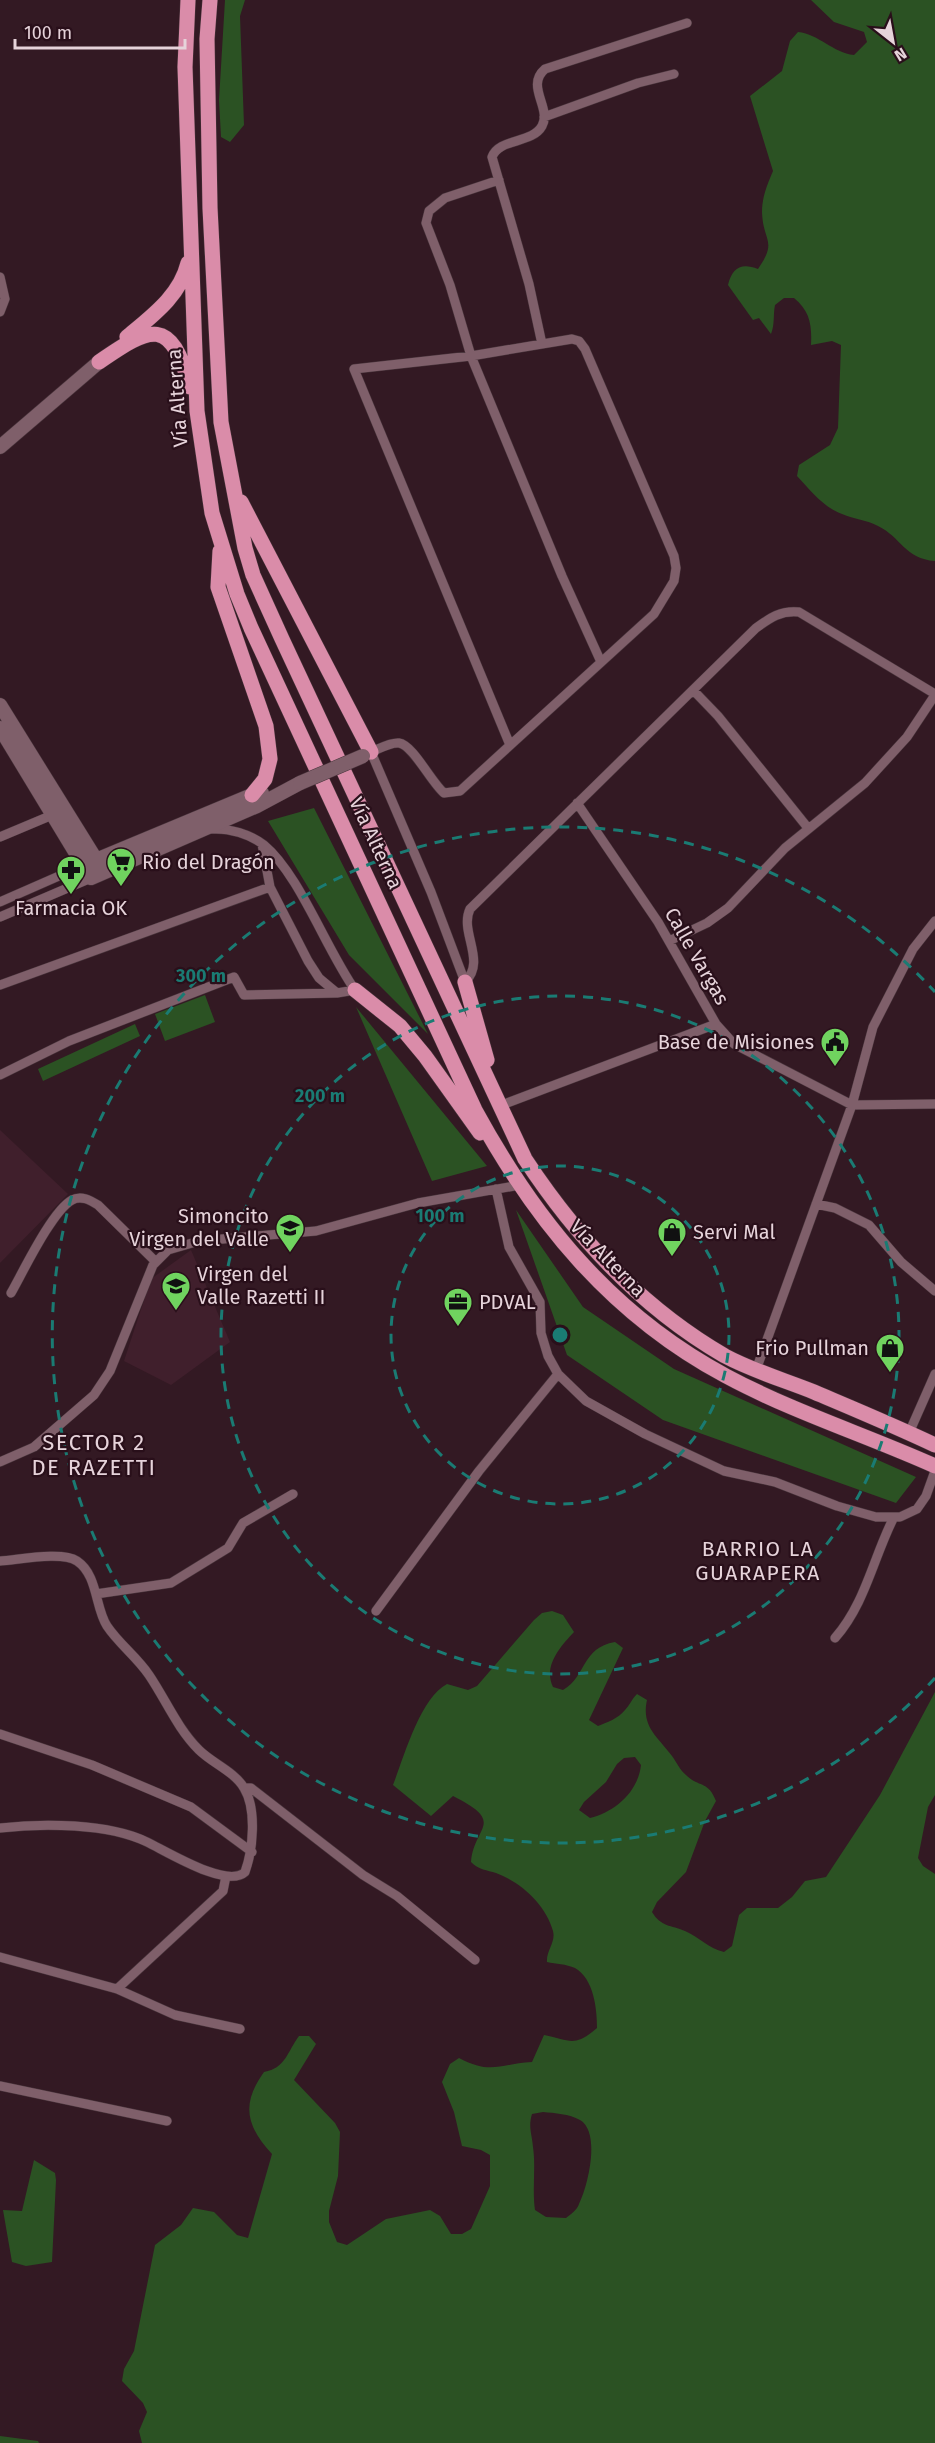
<svg xmlns="http://www.w3.org/2000/svg" width="935" height="2443" viewBox="0 0 935 2443" font-family="'Fira Sans',sans-serif">
	<rect width="100%" height="100%" fill="#331923"/>
	<!-- built -->
	<path fill="#401f2c" d="M0,1130L68,1194L0,1263Z
		M191,1250L230,1342L171,1385L124,1361L151,1279Z"/>
	<!-- green -->
	<path fill="#2b5223" fill-rule="evenodd" d="M225,0H245L240,16L244,125L230,142L221,137L219,100Z
		M811,0H935V561C905,559 901,537 878,526C867,520 854,519 842,514C823,507 810,490 797,476L799,465L830,445L838,428L841,345L832,341L811,345C812,325 810,311 794,298H784L775,305C773,315 775,324 771,334L759,318L753,320L728,285C732,268 741,262 758,269C778,240 763,242 762,212C762,197 767,185 773,171L750,96L782,71L790,41L798,32C819,34 833,53 854,55L867,42L864,32L834,22Z
		M314,808L428,1034L349,955L268,821Z
		M205,995L215,1022L165,1041L155,1014Z
		M356,1007L487,1166L432,1181Z
		M135,1024L140,1036L43,1081L38,1069Z
		M516,1210L583,1307L674,1369L916,1477L896,1503L663,1420L567,1355Z
		M552,1611L563,1615L574,1632C560,1647 543,1666 553,1687L563,1690C587,1676 581,1648 615,1642L623,1648L589,1720L598,1726C606,1723 619,1718 625,1710C630,1705 631,1700 637,1694L647,1700C641,1727 658,1737 672,1756C677,1763 680,1770 686,1775C699,1788 708,1780 716,1801L705,1821L686,1872L657,1902L652,1912C661,1927 671,1925 685,1931C699,1937 708,1948 724,1952L732,1946L739,1915L747,1908H778L792,1897L805,1881L826,1877L880,1795L935,1692V1795L928,1807L918,1858L923,1866L935,1874V2443H142L139,2431L147,2412L143,2403L122,2381L124,2369L134,2351L155,2245L181,2225L193,2208L214,2212L237,2235L248,2238L272,2154C246,2126 241,2104 264,2072C286,2068 287,2052 299,2036H309L316,2044L294,2080L335,2123L340,2132L338,2176L329,2211V2222L337,2242L347,2245L386,2219L430,2210L440,2216L451,2234H462L471,2229L490,2186V2155L481,2150L462,2146L454,2112L442,2082L450,2064L459,2058C491,2075 499,2064 532,2062L544,2035C570,2040 574,2048 597,2028C597,2009 594,1979 575,1968C566,1964 556,1964 547,1962C546,1951 556,1942 553,1931C546,1905 521,1882 496,1873C487,1870 479,1870 471,1862C474,1826 507,1823 453,1796L431,1816L393,1785C404,1757 420,1698 447,1684L468,1690L477,1686L534,1620L542,1613ZM635,1757L641,1765C638,1792 615,1812 590,1818L579,1810L584,1802L606,1782L617,1764L624,1758ZM543,2112C555,2113 569,2114 580,2120C601,2132 588,2186 579,2204C577,2210 571,2214 566,2218L546,2217L535,2210C532,2189 536,2167 533,2147C532,2134 528,2127 532,2114Z
		M34,2160L55,2173L56,2180L52,2262L26,2266L12,2262L3,2210L22,2211Z
		M0,2436L38,2441L39,2443H0Z"/>
	<g fill="none" stroke-linecap="round" stroke-linejoin="round">
		<!-- minor casing -->
		<g stroke="#4a363d" stroke-width="10">
			<path id="minor" d="M544,117L638,83L674,74
				M499,180L445,198L429,211L426,223L450,285L471,356L562,576L601,662
				M0,277L5,299L0,312
				M542,344L529,284L492,157C499,138 532,144 542,126C552,108 525,86 545,69L687,23
				M693,690L718,716L808,828
				M577,803L658,922L716,1024L734,1044L852,1105
				M0,837L57,813
				M262,844L270,887L308,961L319,978L337,993
				M0,902L84,865
				M0,917L91,878
				M669,941L707,923L728,908L785,848L865,783L907,737L935,695
				M465,982L431,892L371,752C379,749 390,742 399,743C413,745 431,782 444,793L460,791L654,614L674,581L676,568L674,556L585,349L579,341L572,339L471,356L354,369L510,745
				M465,982C487,961 459,932 470,909L756,628C770,618 781,610 799,612L935,694
				M0,985L270,887
				M0,1075L69,1041L234,977L244,995L337,993L355,990C326,949 299,874 264,845C250,834 229,828 212,829
				M852,1105L935,1104
				M499,1106L716,1024
				M496,1189L509,1247L540,1302L541,1333L548,1356L558,1374L586,1401L645,1434L724,1471L775,1482L837,1506L876,1517H900L917,1509L926,1496L935,1471
				M816,1204L835,1208L869,1225L901,1262L935,1291
				M11,1293C23,1272 52,1211 72,1200C81,1195 90,1200 98,1205L155,1261
				M756,1370L852,1105L873,1027L913,949L935,921
				M909,1433L935,1374
				M0,1462L34,1447L94,1395L110,1371L153,1265L168,1250L199,1241L316,1231L418,1203L520,1185
				M0,1561C18,1560 62,1551 77,1561C98,1575 95,1608 107,1626C119,1644 137,1657 149,1675C166,1700 177,1728 199,1750C212,1763 235,1772 244,1788C257,1809 253,1850 245,1872C227,1889 166,1851 147,1842C108,1823 42,1823 0,1828
				M96,1594L171,1583L228,1548L243,1523L293,1494
				M376,1611L479,1471L558,1374
				M835,1638C865,1604 873,1559 893,1519
				M0,1734L92,1765L191,1807L252,1852
				M244,1788H251L363,1875L397,1896L475,1960
				M0,1957L117,1989L175,2015L240,2029
				M117,1989L223,1891L226,1876
				M0,2086L167,2121"/>
		</g>
		<!-- secondary casing -->
		<g stroke="#4a363d" stroke-width="15">
			<path id="secondary" d="M0,447L99,362
				M0,705L100,866
				M0,728L91,878L257,806L300,783
				M84,865L252,795L262,793"/>
		</g>
		<!-- trunk casing -->
		<g stroke="#4a363d" stroke-width="16">
			<path id="trunk" d="M188,0L185,67L197,411L212,513L237,594L251,628L475,1110C536,1222 612,1315 726,1376C793,1412 866,1435 935,1466
				M210,0L207,39L210,208L221,422L245,548L253,575L282,639L525,1159C577,1238 642,1308 725,1356C753,1371 784,1380 814,1392C854,1409 895,1426 935,1445
				M127,337C152,316 180,296 188,263
				M99,362C151,326 171,316 190,387
				M241,502L371,752
				M220,551L218,587L266,726L270,759L265,779L252,795
				M465,982L487,1060
				M355,990L400,1026L425,1056L480,1133"/>
		</g>
		<!-- minor -->
		<use href="#minor" stroke="#7f5f6a" stroke-width="9"/>
		<!-- secondary -->
		<use href="#secondary" stroke="#7f5f6a" stroke-width="14"/>
		<!-- trunk -->
		<use href="#trunk" stroke="#da8ca9" stroke-width="15"/>
		<!-- secondary-bridge casing -->
		<g stroke="#4a363d" stroke-width="15" stroke-linecap="butt">
			<path id="secondary-bridge" d="M300,783L363,756"/>
		</g>
		<!-- secondary-bridge -->
		<use href="#secondary-bridge" stroke="#7f5f6a" stroke-width="14"/>
	</g>
	<!-- distance rings -->
	<g fill="none" stroke="#1a7b73" stroke-width="3" stroke-dasharray="10 8">
		<circle cx="560" cy="1335" r="169"/>
		<circle cx="560" cy="1335" r="339"/>
		<path d="M935 1678A508 508 0 1 1 935 992"/>
	</g>
	<!-- icons -->
	<defs>
		<g id="supermarket-pin" transform="scale(1.5)"><path d="M0 17L-7.5 6A9.5 9.5 0 1 1 7.5 6Z" fill="#70d35f" stroke="#290f1a"/><path d="M-6-5.5h2.5l.6 2H6L4.5 2H-2.5L-4.4-4H-6ZM-1.5 3.2a1.3 1.3 0 1 0 .1 0ZM3 3.2a1.3 1.3 0 1 0 .1 0Z" fill="#111"/></g>
		<g id="pharmacy-pin" transform="scale(1.5)"><path d="M0 17L-7.5 6A9.5 9.5 0 1 1 7.5 6Z" fill="#70d35f" stroke="#290f1a"/><path d="M-2-6h4v4h4v4h-4v4h-4v-4h-4v-4h4Z" fill="#111"/></g>
		<g id="civic-pin" transform="scale(1.5)"><path d="M0 17L-7.5 6A9.5 9.5 0 1 1 7.5 6Z" fill="#70d35f" stroke="#290f1a"/><path d="M-.6-6.5H3V-4.5H.6V-3L4-1V1h2V6H-6V1h2V-1L-.6-3ZM-1.2 2.5V6h2.4V2.5Z" fill="#111"/></g>
		<g id="school-pin" transform="scale(1.5)"><path d="M0 17L-7.5 6A9.5 9.5 0 1 1 7.5 6Z" fill="#70d35f" stroke="#290f1a"/><path d="M0-5L7-2L0 1L-7-2ZM-4 1L0 2.5L4 1V4Q0 6-4 4Z" fill="#111"/></g>
		<g id="shop-pin" transform="scale(1.5)"><path d="M0 17L-7.5 6A9.5 9.5 0 1 1 7.5 6Z" fill="#70d35f" stroke="#290f1a"/><path d="M-5-2.5h2.3a2.7 3.5 0 0 1 5.4 0H5L5.5 6h-11ZM-1.5-2.5h3a1.5 2.3 0 0 0-3 0Z" fill="#111"/></g>
		<g id="university-pin" transform="scale(1.5)"><path d="M0 17L-7.5 6A9.5 9.5 0 1 1 7.5 6Z" fill="#70d35f" stroke="#290f1a"/><path d="M0-5L7-2L0 1L-7-2ZM-4 1L0 2.5L4 1V4Q0 6-4 4Z" fill="#111"/></g>
		<g id="office-pin" transform="scale(1.5)"><path d="M0 17L-7.5 6A9.5 9.5 0 1 1 7.5 6Z" fill="#70d35f" stroke="#290f1a"/><path d="M-6-3h4V-5.5h4V-3h4V5H-6ZM-1-4.5V-3h2v-1.5ZM-6 0V1H6V0Z" fill="#111"/></g>
	</defs>
	<g fill-rule="evenodd">
		<use href="#supermarket-pin" x="121" y="862"/>
		<use href="#pharmacy-pin" x="71" y="870"/>
		<use href="#civic-pin" x="835" y="1042"/>
		<use href="#school-pin" x="290" y="1228"/>
		<use href="#shop-pin" x="672" y="1232"/>
		<use href="#university-pin" x="176" y="1286"/>
		<use href="#office-pin" x="458" y="1302"/>
		<use href="#shop-pin" x="890" y="1348"/>
	</g>
	<g text-anchor="middle" dominant-baseline="central" stroke-width="4.5" stroke-linejoin="round" paint-order="stroke">
		<!-- street labels -->
		<g font-size="20" fill="#e6d3da" stroke="#290f1a">
			<text transform="translate(177 398) rotate(-94)">Vía Alterna</text>
			<text transform="translate(376 843) rotate(65)">Vía Alterna</text>
			<text transform="translate(697 956) rotate(60)">Calle Vargas</text>
			<text transform="translate(608 1258) rotate(46)">Vía Alterna</text>
		</g>
		<!-- poi labels -->
		<g font-size="20" fill="#e6d3da" stroke="#290f1a" text-anchor="start">
			<text x="142" y="862">Rio del Dragón</text>
			<text x="71" y="908" text-anchor="middle">Farmacia OK</text>
			<text x="814" y="1042" text-anchor="end">Base de Misiones</text>
			<text x="269" y="1216" text-anchor="end">Simoncito<tspan x="269" dy="23">Virgen del Valle</tspan></text>
			<text x="693" y="1232">Servi Mal</text>
			<text x="197" y="1274">Virgen del<tspan x="197" dy="23">Valle Razetti II</tspan></text>
			<text x="479" y="1302">PDVAL</text>
			<text x="869" y="1348" text-anchor="end">Frio Pullman</text>
		</g>
		<!-- neighbourhood labels -->
		<g font-size="21" letter-spacing="1.5" fill="#e6d3da" stroke="#290f1a">
			<text x="758" y="1549">BARRIO LA<tspan x="758" dy="24">GUARAPERA</tspan></text>
		</g>
		<!-- quarter labels -->
		<g font-size="22" letter-spacing="1.5" fill="#e6d3da" stroke="#290f1a">
			<text x="94" y="1442">SECTOR 2<tspan x="94" dy="25">DE RAZETTI</tspan></text>
		</g>
	</g>
	<circle cx="560" cy="1335" r="9" fill="#1a7b73" stroke="#290f1a" stroke-width="3"/>
	<g font-size="18" text-anchor="middle" font-weight="bold" fill="#1a7b73" stroke="#290f1a" stroke-width="4.5" stroke-linejoin="round" paint-order="stroke">
		<text x="201" y="982">300 m</text>
		<text x="320" y="1102">200 m</text>
		<text x="440" y="1222">100 m</text>
	</g>
	<!-- north arrow -->
	<g transform="translate(893 42) rotate(149)" stroke="#290f1a" stroke-width="4.5" paint-order="stroke">
	<path d="M0-4.5L10 22L0 15L-10 22Z" fill="#e6d3da"/>
	<text y="-9" font-size="16" font-weight="bold" text-anchor="middle" fill="#e6d3da">N</text>
	</g>
	<!-- scale -->
	<path d="M15 39v9h170v-9" fill="none" stroke="#e6d3da" stroke-width="3"/>
	<text x="24" y="39" font-size="18" fill="#e6d3da" stroke="#290f1a" stroke-width="4.5" paint-order="stroke">100 m</text>
</svg>
